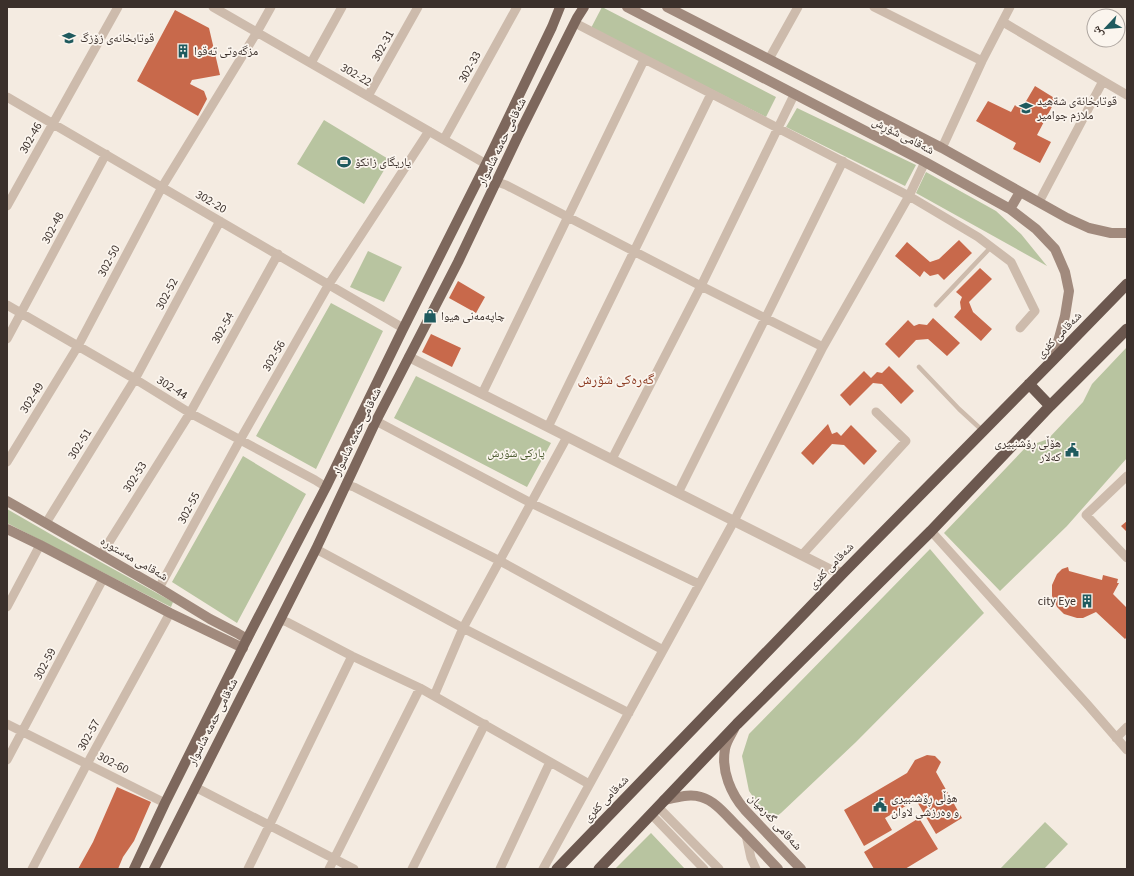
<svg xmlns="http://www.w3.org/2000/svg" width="1134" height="876" viewBox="0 0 1134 876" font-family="'Source Sans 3','Noto Naskh Arabic',sans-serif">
	<rect width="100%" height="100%" fill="#f4ebe1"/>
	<!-- green -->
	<path fill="#b8c4a0" d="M602,7L776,97L766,117L591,28Z
		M797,108L916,165L905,186L786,127Z
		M324,120L390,160L364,204L297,164Z
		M926,172L996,211L1021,234L1047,266L916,193Z
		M368,251L402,267L384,302L350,287Z
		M331,303L383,331L316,469L256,436Z
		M1127,347V458L1067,526L1000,591L944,533L1026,447L1048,439L1083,402L1092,384Z
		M416,376L551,443L527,487L394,418Z
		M243,456L306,494L237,623L172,582Z
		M7,509L59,539L173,602L171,607L141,592L7,523Z
		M930,549L984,613L856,742L781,813L770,821L749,791L742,756L749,734Z
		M1045,822L1068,844L1044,869H1000Z
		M651,833L685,869H615Z"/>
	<!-- building -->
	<path fill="#c8694b" d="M175,10L209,28L220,75L192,80L190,84L204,91L207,99L198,116L137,81Z
		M1035,86L1056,99L1037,135L1051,142L1040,163L1013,149L1016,143L976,121L988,101L1011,112L1015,105L1022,108Z
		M959,240L972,253L944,280L938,274L930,276L924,271L920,277L895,256L907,242L930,262L939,259Z
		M980,268L992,279L969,302L973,312L992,329L981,341L954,317L961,309L960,302L962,297L956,292Z
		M458,281L485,297L476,313L449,298Z
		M933,318L960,343L947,356L928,339L916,340L899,358L885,344L908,320L914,326L919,324L927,325Z
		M431,334L461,348L452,367L422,352Z
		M889,366L914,391L901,404L882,384L873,383L850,406L840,395L864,371L871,378L877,372L882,373Z
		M828,424L832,434L837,432L841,436L851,425L877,451L864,465L844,445L832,444L813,465L801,453Z
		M1127,521V532L1121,526Z
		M1068,567L1069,571L1102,580L1103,575L1118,579L1117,583H1119L1113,594L1127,608V637L1125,639L1096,612L1083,618H1077L1064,614L1057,607L1052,596V585L1057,574L1062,569Z
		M927,755L935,756L941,762L936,772L962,818L936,834L916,800L885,818L892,830L864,846L844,810L907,773L915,760Z
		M117,787L151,802L134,841L123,857L118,869H78L93,842Z
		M919,818L938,849L905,869H874L864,852Z"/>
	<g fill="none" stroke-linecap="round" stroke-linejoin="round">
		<!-- service -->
		<path stroke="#cdbbac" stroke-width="4.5" d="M936,305L991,247
			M919,367L959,409L983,431"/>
		<!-- minor -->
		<path stroke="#cdbbac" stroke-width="9" d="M213,7L486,164
			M874,7L982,61
			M1003,22L1103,81L1039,202
			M575,23L909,196L978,237L1011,262L1035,311L1020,328
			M769,59L798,7
			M311,63L342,7
			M1103,81L1127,95
			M368,96L418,7
			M7,97L403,328
			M444,139L517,7
			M942,148L982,61L1010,7
			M497,182L506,185L701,286L823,347
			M7,206L118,7
			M7,305L135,379L190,413L315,480L326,487
			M7,339L106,154
			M482,394L644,60
			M376,421L531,503L699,584
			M548,427L711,94
			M612,459L701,286L794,95
			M7,462L78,346L162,187L257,32L271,7
			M1127,476L1086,515L1127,558
			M346,485L354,487L500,561L663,650
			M678,493L765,319L843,161
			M46,523L135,379L220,221
			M931,531L1087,704L1127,750
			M316,549L463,628L629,713
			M101,555L190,413L278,254
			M802,555L906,441L876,412
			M159,588L240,440L329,284L429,131
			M7,607L40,545
			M280,620L287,622L352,656L420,688L589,784
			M434,696L463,628L567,437
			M7,724L165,803
			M1116,738L1127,727
			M7,760L103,579
			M195,787L354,869
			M658,807L719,869
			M651,814L704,869
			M746,835L751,858L756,869
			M32,869L87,764L170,613
			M248,869L352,656
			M329,869L420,688
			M412,869L485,724
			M500,869L550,762
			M543,869L734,521L823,347L909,196L925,162"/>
		<!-- tertiary -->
		<path stroke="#cdbbac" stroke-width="10" d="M409,357L829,569L843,573"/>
		<!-- secondary -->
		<path stroke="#a18a7d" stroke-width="10" d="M627,7L925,162L1010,209L1036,229L1055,249L1065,272L1069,291L1065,316L1053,360
			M667,7L942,148L1067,218L1089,228L1111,233H1127
			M1010,209L1020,192
			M7,501L159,588L210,619L237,633L247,639
			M7,529L40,545L170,613L243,648
			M734,729C731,735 726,742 725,749C721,771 731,794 745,810L801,869
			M664,800C676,798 689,793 701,797C715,801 725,814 735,824C750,839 764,854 778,869"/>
		<!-- primary -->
		<path stroke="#7d675c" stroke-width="10" d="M134,869L165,803L247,639L326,487L402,331L486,164L552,27L560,7
			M154,869L316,549L376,421L458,262L518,136L577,18L584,7"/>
		<!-- trunk -->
		<path stroke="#6c584f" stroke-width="11" d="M1029,384L1050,406
			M557,869L843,573L1053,360L1127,284
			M599,869L737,724L931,531L1050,406L1127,329"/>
	</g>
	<!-- icons -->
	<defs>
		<g id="school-bare" transform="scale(1.08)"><path d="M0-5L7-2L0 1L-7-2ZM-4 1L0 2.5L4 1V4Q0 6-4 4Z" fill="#1f5a5e" stroke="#fbf5ee" stroke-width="2.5" paint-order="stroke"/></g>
		<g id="building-bare" transform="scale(1.08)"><path d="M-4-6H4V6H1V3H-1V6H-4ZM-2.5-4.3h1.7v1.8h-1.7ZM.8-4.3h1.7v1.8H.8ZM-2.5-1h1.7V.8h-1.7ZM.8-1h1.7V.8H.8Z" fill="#1f5a5e" stroke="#fbf5ee" stroke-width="2.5" paint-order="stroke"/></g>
		<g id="stadium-bare" transform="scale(1.08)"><path d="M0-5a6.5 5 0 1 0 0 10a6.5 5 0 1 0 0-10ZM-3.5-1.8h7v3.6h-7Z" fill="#1f5a5e" stroke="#fbf5ee" stroke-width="2.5" paint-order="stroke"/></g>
		<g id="shop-bare" transform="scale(1.08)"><path d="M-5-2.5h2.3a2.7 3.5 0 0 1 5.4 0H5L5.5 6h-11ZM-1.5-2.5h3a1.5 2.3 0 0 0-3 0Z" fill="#1f5a5e" stroke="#fbf5ee" stroke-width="2.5" paint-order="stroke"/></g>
		<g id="civic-bare" transform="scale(1.08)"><path d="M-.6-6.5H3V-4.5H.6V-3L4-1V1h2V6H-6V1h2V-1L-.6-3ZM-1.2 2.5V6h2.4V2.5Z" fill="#1f5a5e" stroke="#fbf5ee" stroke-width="2.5" paint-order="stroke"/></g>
	</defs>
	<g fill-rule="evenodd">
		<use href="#school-bare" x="69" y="38"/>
		<use href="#building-bare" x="183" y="51"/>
		<use href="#school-bare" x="1026" y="108"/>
		<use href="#stadium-bare" x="344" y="162"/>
		<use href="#shop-bare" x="430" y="316"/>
		<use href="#civic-bare" x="1072" y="450"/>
		<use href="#building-bare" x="1087" y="601"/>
		<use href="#civic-bare" x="880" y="805"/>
	</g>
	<g text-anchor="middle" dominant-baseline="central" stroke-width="3.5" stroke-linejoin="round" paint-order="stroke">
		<!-- poi labels -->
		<g font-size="12" fill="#3b302b" stroke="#fbf5ee" text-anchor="start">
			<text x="80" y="38">قوتابخانه‌ی زۆزگ</text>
			<text x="194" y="51">مزگه‌وتی ته‌قوا</text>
			<text x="1037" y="101">قوتابخانةى شةهيد<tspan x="1037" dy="14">ملازم جوامير</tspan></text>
			<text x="355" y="162">یاریگای زانکۆ</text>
			<text x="441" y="316">چاپەمەنی هیوا</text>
			<text x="1061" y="443" text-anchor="end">هۆڵی ڕۆشنبیری<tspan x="1061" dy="14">کەلار</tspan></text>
			<text x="1076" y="601" text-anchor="end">city Eye</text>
			<text x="891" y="798">هۆڵی ڕۆشنبیری<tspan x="891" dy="14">و وەرزشی لاوان</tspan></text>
		</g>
		<!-- street labels -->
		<g font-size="12" fill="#3b302b" stroke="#fbf5ee">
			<text transform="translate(383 46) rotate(-61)">302-31</text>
			<text transform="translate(470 67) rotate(-61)">302-33</text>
			<text transform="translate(356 75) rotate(30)">302-22</text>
			<text transform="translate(903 136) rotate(27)">شەقامی شۆڕش</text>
			<text transform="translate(31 138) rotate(-61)">302-46</text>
			<text transform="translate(502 142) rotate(-64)">شەقامی حەمە شاسوار</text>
			<text transform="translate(211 202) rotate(30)">302-20</text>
			<text transform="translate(53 228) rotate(-62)">302-48</text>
			<text transform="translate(109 261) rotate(-62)">302-50</text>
			<text transform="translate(167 294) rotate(-62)">302-52</text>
			<text transform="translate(223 328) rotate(-61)">302-54</text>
			<text transform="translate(1059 335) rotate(-46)">شەقامی کفری</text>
			<text transform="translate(274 356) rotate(-60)">302-56</text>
			<text transform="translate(172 388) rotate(32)">302-44</text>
			<text transform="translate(32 398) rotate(-58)">302-49</text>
			<text transform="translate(357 432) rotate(-64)">شەقامی حەمە شاسوار</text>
			<text transform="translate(80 444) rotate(-58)">302-51</text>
			<text transform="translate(135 477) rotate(-58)">302-53</text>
			<text transform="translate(189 508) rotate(-62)">302-55</text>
			<text transform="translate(134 559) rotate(30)">شەقامی مەستورە</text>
			<text transform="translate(831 566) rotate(-46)">شەقامی کفری</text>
			<text transform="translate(45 664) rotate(-62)">302-59</text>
			<text transform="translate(213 722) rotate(-63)">شەقامی حەمە شاسوار</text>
			<text transform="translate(89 735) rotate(-61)">302-57</text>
			<text transform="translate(113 763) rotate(27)">302-60</text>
			<text transform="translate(606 799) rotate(-46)">شەقامی کفری</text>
			<text transform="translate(775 822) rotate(47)">شەقامی گەرمیان</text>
		</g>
		<!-- park labels -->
		<g font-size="12" fill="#4a5a2e" stroke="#fbf5ee">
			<text x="516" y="453">پارکی شۆرش</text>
		</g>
		<!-- quarter labels -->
		<g font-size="14" fill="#8c3b22" stroke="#fbf5ee">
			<text x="616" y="380">گەرەکی شۆرش</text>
		</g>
	</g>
	<!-- border -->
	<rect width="1134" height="876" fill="none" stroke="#3b302b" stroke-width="16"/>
	<!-- north arrow -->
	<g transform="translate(1106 28) rotate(244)"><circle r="19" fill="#fbf5ee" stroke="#aea6a0"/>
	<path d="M0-3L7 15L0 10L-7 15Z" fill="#1f5a5e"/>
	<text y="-6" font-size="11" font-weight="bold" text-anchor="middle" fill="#3b302b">ش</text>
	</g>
</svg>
